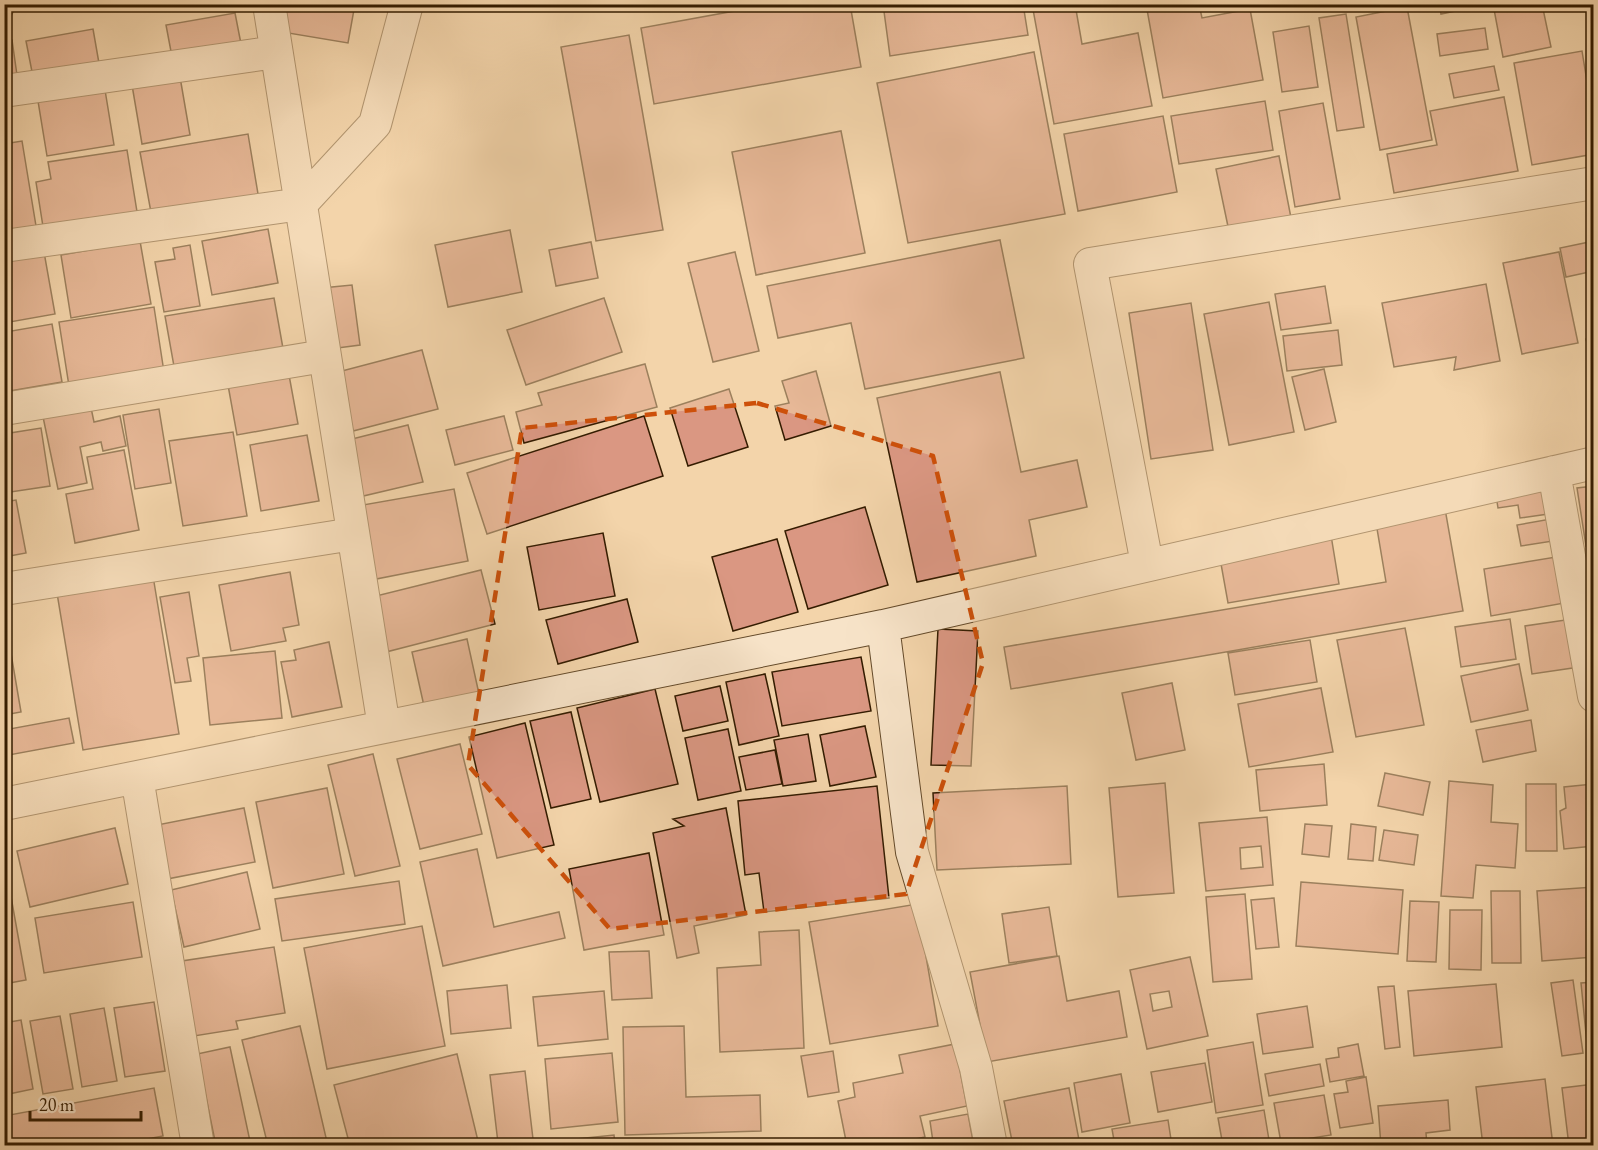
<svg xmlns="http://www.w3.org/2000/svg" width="1598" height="1150" viewBox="0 0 1598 1150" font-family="'EB Garamond',serif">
	<rect width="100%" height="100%" fill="#f3d4aa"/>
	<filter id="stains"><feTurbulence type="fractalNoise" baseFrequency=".00333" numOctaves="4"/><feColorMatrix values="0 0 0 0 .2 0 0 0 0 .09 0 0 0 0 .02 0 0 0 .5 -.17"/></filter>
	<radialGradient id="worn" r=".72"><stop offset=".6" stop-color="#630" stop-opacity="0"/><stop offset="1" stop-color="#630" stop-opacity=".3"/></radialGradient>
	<!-- building -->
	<path fill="#da9782" stroke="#341c00" stroke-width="1.5" fill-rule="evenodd" d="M4,4H12L13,12L4,29Z
		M280,4H355L348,43L276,31Z
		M773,4H850L861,67L654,104L641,28Z
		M883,4H1023L1028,35L890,56Z
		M1032,4H1075L1082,44L1138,33L1152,106L1054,124Z
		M1146,4H1199L1202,18L1250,9L1263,80L1163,98Z
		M1439,4H1474L1475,7L1441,14Z
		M1493,4H1542L1551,47L1503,57Z
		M1407,7L1432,140L1380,150L1356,17Z
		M235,13L242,49L173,62L166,25Z
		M1346,14L1364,127L1337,131L1319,18Z
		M1309,26L1318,87L1282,92L1273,32Z
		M1485,28L1488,49L1440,56L1437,34Z
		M93,29L100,69L34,82L26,41Z
		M629,35L663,230L596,241L561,47Z
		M12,40L18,82L4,84V41Z
		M1582,51L1589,94H1594V154L1532,165L1514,63Z
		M1034,52L1065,214L908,243L877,83Z
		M1494,66L1499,90L1454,98L1449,74Z
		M180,77L190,135L142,144L132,85Z
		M105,90L114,145L47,156L38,101Z
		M1504,97L1518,171L1394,193L1387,154L1437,145L1430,111Z
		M1265,101L1273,150L1179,164L1171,116Z
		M1323,103L1340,199L1295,207L1279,111Z
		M1163,116L1177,192L1078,211L1064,134Z
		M841,131L865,253L756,275L732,152Z
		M248,134L259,200L152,218L140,152Z
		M22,141L37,232L4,237V144Z
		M127,150L138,218L44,233L36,182L51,179L48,162Z
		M1279,156L1292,223L1230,236L1216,169Z
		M268,229L278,283L212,295L202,241Z
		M510,230L522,292L448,307L435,245Z
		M1000,240L1024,358L865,389L851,323L778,338L767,286Z
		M140,241L151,304L71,318L61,255Z
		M1594,241V271L1566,277L1560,248Z
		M591,242L598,278L556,286L549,250Z
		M190,245L200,306L164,312L155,262L175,259L173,248Z
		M44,252L55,314L10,322L4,292V259Z
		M735,252L759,351L713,362L688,263Z
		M1559,252L1578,343L1522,354L1503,263Z
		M1594,282V306L1589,283Z
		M1486,284L1500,361L1454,370L1456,357L1394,367L1382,303Z
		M352,285L360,345L330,349L322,288Z
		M1325,286L1331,323L1281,330L1275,294Z
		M274,298L284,354L175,372L165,316Z
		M604,298L622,352L526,385L507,330Z
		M1269,302L1294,432L1229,445L1204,314Z
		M1191,303L1213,450L1151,459L1129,313Z
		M154,307L164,372L69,386L59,322Z
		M52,324L62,382L4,392V327L6,332Z
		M1338,330L1342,365L1287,371L1283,336Z
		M1594,337V371L1586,339Z
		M422,350L438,409L353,431L338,372Z
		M645,364L657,407L524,443L516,412L542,405L538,393Z
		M1324,369L1336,422L1305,430L1292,377Z
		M816,371L831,426L785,440L775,406L789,403L782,381Z
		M1000,372L1021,472L1077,460L1087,507L1029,520L1036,556L917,582L877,398Z
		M289,375L298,424L237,435L228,385Z
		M729,389L748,447L688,466L670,408Z
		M90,403L94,422L120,416L126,446L103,451L101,442L80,447L87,483L58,489L42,412Z
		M159,409L171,483L135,489L123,415Z
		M504,416L513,450L455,465L446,430Z
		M644,416L663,476L487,534L467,473Z
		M408,425L423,482L359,497L344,441Z
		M41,428L50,486L4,493V434Z
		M233,432L247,516L183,526L169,441Z
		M307,435L319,501L261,511L250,445Z
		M124,450L139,530L75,543L66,494L93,489L87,457Z
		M1556,471L1562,512L1520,518L1518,505L1498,508L1494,482Z
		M1441,486L1463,611L1011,689L1004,647L1386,582L1372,499Z
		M1594,486V544L1586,546L1577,488Z
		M454,489L468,561L371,580L357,506Z
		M16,500L26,553L4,557V502Z
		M865,507L888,585L808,609L785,531Z
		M1328,517L1339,584L1228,603L1216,536Z
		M1562,517L1566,539L1521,546L1517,525Z
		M603,533L615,596L539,610L527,547Z
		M777,539L798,612L733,631L712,557Z
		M1594,553V627L1579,556Z
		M1562,556L1570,602L1491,616L1484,569Z
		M481,570L495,624L386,652L372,597Z
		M290,572L299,625L283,628L286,641L231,651L219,585Z
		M153,576L179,734L83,750L57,593Z
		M189,592L199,656L187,658L191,681L175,683L160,597Z
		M627,599L638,642L558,664L546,620Z
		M1579,618L1586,666L1532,674L1525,626Z
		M1510,619L1516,659L1461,667L1455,627Z
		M1405,628L1424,725L1356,737L1337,640Z
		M938,629L978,631L971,766L931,765Z
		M8,636L21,712L4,715V637Z
		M467,639L479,694L424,706L412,652Z
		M1310,640L1317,682L1235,695L1228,653Z
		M329,642L342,707L292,717L281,662L296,660L294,650Z
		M275,651L282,718L210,725L203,658Z
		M861,657L871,711L782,726L772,672Z
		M1519,664L1528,710L1471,722L1461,676Z
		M765,674L779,736L739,745L726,682Z
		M1172,683L1185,750L1136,760L1122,693Z
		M720,686L728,721L683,731L675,696Z
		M1321,688L1333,752L1249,767L1238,704Z
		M655,689L678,784L600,802L577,708Z
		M571,712L591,799L551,808L530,721Z
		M69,718L74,743L9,755L4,730Z
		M1531,720L1536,751L1483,762L1476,730Z
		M525,723L554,845L497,858L469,737Z
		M865,726L876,777L830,786L820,735Z
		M728,729L741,791L698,800L685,738Z
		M808,734L816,781L783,786L774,740Z
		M460,744L482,834L420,849L397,759Z
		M775,750L782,784L746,790L739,757Z
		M373,754L400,866L355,876L328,765Z
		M1324,764L1327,805L1260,811L1256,770Z
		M1385,773L1430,782L1423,815L1378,806Z
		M1449,781L1493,785L1491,822L1518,824L1515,868L1476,865L1473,898L1441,896Z
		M1165,783L1174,893L1118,897L1109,788Z
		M1526,784H1556L1557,851H1526Z
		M1593,784L1594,846L1564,849L1560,811L1566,808L1564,787Z
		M877,786L889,898L764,912L759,873L745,875L738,801Z
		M1067,786L1071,864L937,870L933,793Z
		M327,788L344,874L273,888L256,802Z
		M244,808L255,862L167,879L157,825Z
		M726,808L746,915L694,926L699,953L677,958L653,833L684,826L673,819Z
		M1267,817L1273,885L1206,891L1199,823ZM1261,846L1263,867L1241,869L1240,848Z
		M1305,824L1332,826L1329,857L1302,854Z
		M1351,824L1376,827L1373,861L1348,859Z
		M115,828L128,884L30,907L17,851Z
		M1384,830L1418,835L1414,865L1379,860Z
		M477,849L494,927L559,912L565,938L443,966L420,862Z
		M649,853L664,935L584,950L569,869Z
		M4,858L26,980L4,984Z
		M247,872L260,929L184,947L171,890Z
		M399,881L405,924L282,941L275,899Z
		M1301,882L1403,890L1398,954L1296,946Z
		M1594,887V957L1542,961L1537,891Z
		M1491,891H1520L1521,963H1492Z
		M1245,894L1252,979L1213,982L1206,897Z
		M1274,898L1279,947L1256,949L1251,900Z
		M1410,901L1439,902L1436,962L1407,961Z
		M133,902L142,957L44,973L35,918Z
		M917,904L938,1026L830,1044L809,922Z
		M1049,907L1057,956L1009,963L1002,914Z
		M1450,910H1482L1481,970L1449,969Z
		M422,926L445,1046L327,1069L304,948Z
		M799,930L804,1048L720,1052L717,968L761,965L759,932Z
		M274,947L285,1013L236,1021L238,1029L194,1036L182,961Z
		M649,951L652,998L612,1000L609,952Z
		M1059,956L1067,1001L1119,991L1127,1037L987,1062L970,972Z
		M1190,957L1208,1036L1147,1049L1130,970ZM1169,991L1172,1007L1153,1011L1150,994Z
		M1573,980L1583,1053L1562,1056L1551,983Z
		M1594,982V1054H1588L1581,983Z
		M1496,984L1502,1047L1414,1056L1408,991Z
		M507,985L511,1028L451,1034L447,991Z
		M1394,986L1400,1047L1385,1049L1378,987Z
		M604,991L608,1039L538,1046L533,997Z
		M154,1002L165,1071L125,1077L114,1008Z
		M1307,1006L1313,1047L1263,1054L1257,1014Z
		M104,1008L117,1081L82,1087L70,1014Z
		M60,1016L73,1089L43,1094L30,1021Z
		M21,1020L33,1089L4,1095V1023Z
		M300,1026L327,1142L311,1146H268L242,1040Z
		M684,1026L686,1097L760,1095L761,1131L625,1135L623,1027Z
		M1253,1042L1263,1105L1216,1113L1207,1050Z
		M955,1044L967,1106L920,1116L925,1137L881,1146H847L838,1101L855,1097L853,1083L903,1073L899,1055Z
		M1358,1044L1364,1076L1330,1082L1326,1059L1339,1057L1338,1048Z
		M230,1047L251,1146H216L197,1054Z
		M833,1051L839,1092L808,1097L801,1056Z
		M612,1053L618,1122L551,1129L545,1059Z
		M457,1054L478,1141L459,1146H350L334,1085Z
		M1205,1063L1212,1102L1158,1112L1151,1072Z
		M1320,1064L1324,1086L1269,1096L1265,1074Z
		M525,1071L533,1139L498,1143L490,1075Z
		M1121,1074L1130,1123L1082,1132L1074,1083Z
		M1366,1077L1373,1123L1340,1128L1334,1094L1348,1092L1346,1081Z
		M1545,1079L1553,1146H1483L1476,1087Z
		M1594,1084V1146H1569L1562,1088Z
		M154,1088L163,1136L110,1146H4V1116Z
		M1069,1088L1080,1145L1013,1146L1004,1101Z
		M1324,1095L1331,1135L1281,1143L1274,1103Z
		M1448,1100L1450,1130L1426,1133L1427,1146H1381L1378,1106Z
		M1264,1110L1270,1146H1223L1218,1118Z
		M968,1114L974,1146H916L933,1142L930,1121Z
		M1168,1120L1172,1146H1115L1112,1129Z
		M614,1135L615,1146H568L567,1140Z"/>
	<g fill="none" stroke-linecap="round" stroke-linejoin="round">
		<!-- street casing -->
		<g stroke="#644a2a" stroke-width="34">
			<path id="street" d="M269,4L384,727
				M4,91L276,52
				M4,246L301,204L375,124L407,4
				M4,409L324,356
				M1554,472L1594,696
				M1147,564L1090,264L1594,183
				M4,589L353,534
				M137,777L198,1146
				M4,804L883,626
				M991,1146L976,1068L912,852L883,626L1594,463"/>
		</g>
		<!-- street -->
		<use href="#street" stroke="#f7e3c8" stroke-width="32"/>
	</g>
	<!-- marked area -->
	<path d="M0 0H1598V1150H0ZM757,403L933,456L983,663L906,894L610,929L468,765L522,428Z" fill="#f3d4aa" fill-opacity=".55" fill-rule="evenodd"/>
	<path fill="none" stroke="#cd500a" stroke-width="4.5" stroke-dasharray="12 8" stroke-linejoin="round" d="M757,403L933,456L983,663L906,894L610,929L468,765L522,428Z"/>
	<!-- margin -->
	<rect width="1598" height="1150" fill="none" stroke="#f3d4aa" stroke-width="24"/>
	<rect x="6" y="6" width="1586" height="1138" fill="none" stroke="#341c00" stroke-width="3"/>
	<rect x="12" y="12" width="1574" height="1126" fill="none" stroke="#341c00" stroke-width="1.5"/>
	<!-- scale -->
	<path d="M30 1111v9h111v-9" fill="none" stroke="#341c00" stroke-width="3"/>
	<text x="39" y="1111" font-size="18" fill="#341c00" stroke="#f7e3c8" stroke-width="4.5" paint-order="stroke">20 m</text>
	<rect width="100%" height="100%" filter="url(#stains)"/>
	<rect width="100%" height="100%" fill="url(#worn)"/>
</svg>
